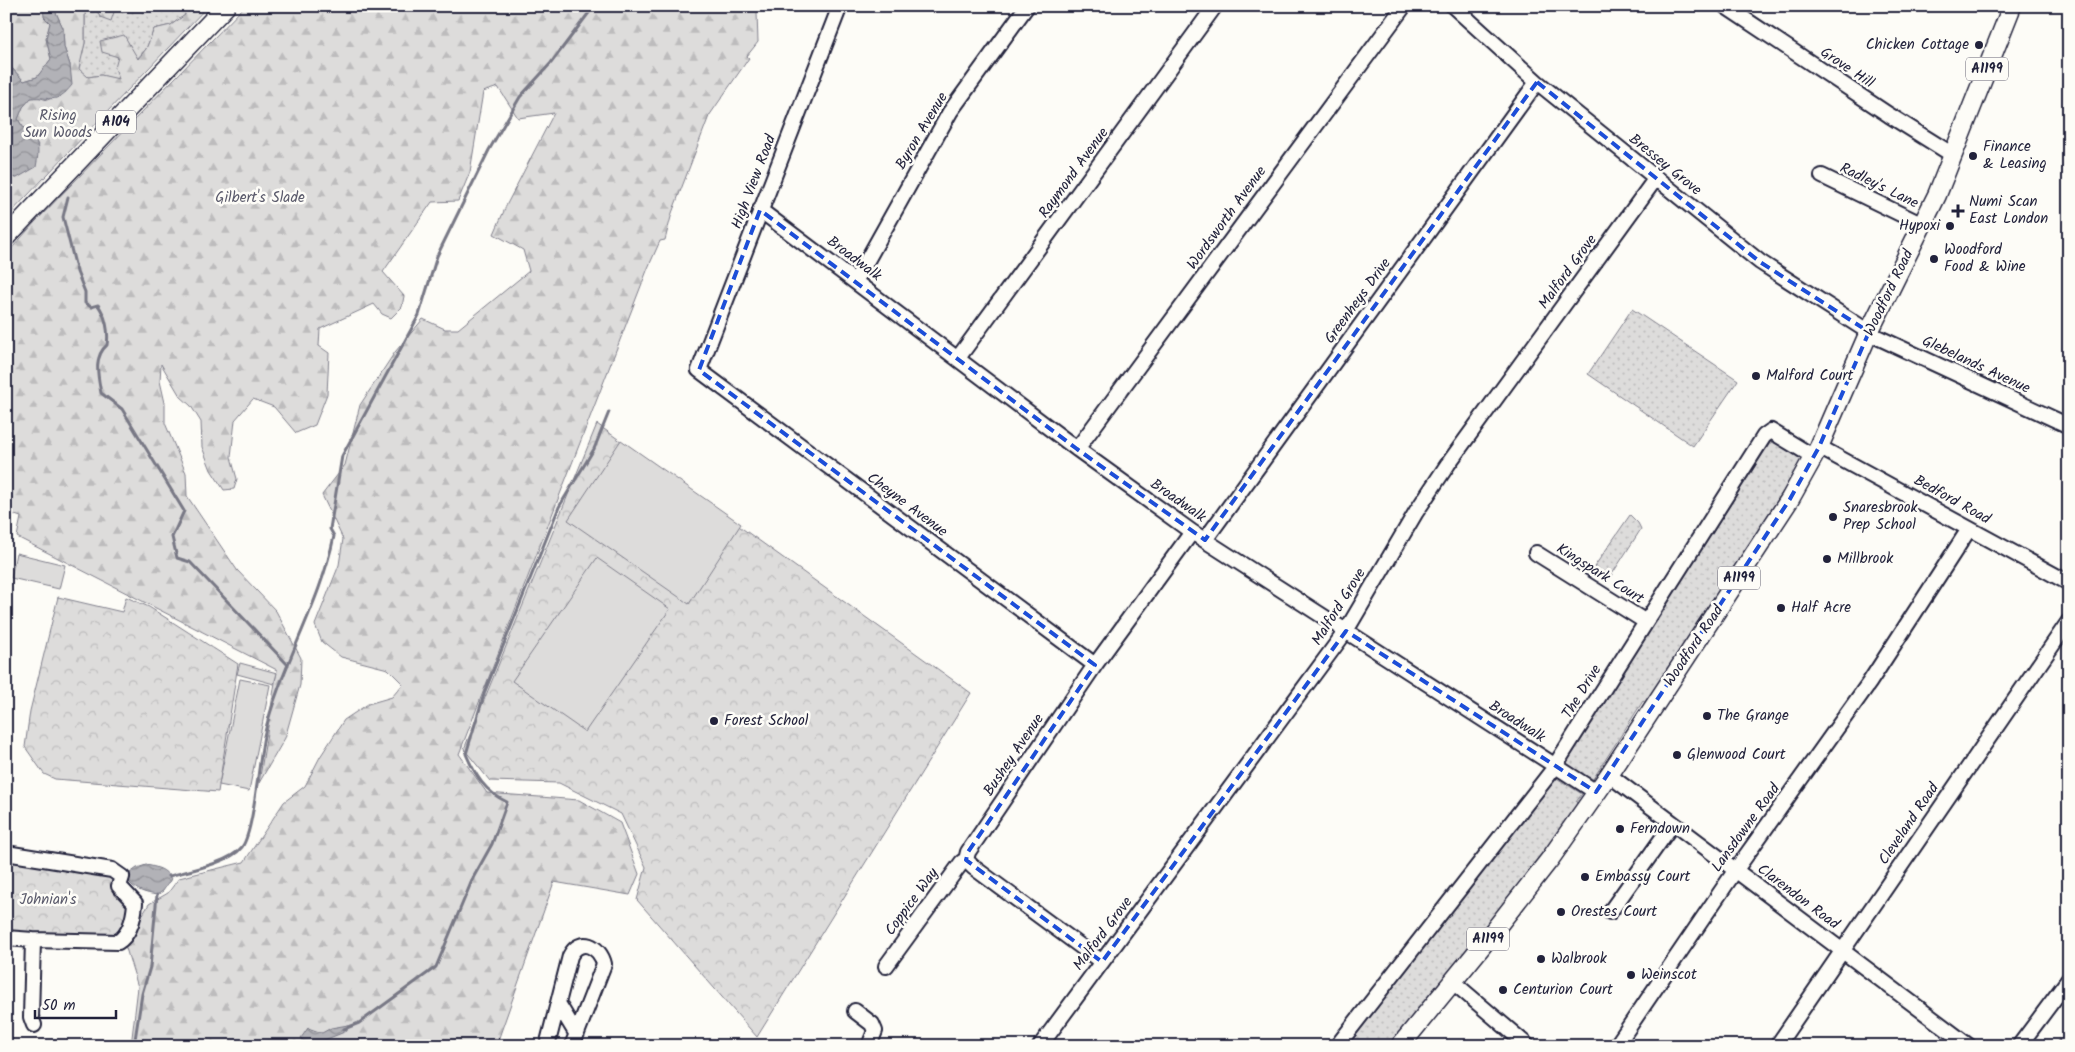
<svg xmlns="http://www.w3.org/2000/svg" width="2075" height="1052" viewBox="0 0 2075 1052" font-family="Kalam,sans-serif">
	<defs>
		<pattern id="grass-dots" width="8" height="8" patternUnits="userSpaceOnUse" patternTransform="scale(1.25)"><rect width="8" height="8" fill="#dddcdb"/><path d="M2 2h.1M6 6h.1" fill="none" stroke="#bdbcbd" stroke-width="1.8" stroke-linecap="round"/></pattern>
		<pattern id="forest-firs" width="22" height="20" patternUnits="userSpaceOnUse" patternTransform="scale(1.25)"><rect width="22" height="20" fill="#dddcdb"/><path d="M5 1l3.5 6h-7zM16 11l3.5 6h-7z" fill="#bdbcbd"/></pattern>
		<pattern id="park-crowns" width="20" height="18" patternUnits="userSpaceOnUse" patternTransform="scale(1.25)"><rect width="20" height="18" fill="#dddcdb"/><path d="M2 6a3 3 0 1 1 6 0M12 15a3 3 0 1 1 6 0" fill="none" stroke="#bdbcbd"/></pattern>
		<pattern id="water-waves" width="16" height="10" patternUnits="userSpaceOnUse" patternTransform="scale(1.25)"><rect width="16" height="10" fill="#b2b2b7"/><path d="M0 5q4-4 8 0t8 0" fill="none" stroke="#909096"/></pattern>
	</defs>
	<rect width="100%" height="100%" fill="#fdfcf7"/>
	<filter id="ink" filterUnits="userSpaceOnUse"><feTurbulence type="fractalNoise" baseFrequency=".02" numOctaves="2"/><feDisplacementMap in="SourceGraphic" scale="10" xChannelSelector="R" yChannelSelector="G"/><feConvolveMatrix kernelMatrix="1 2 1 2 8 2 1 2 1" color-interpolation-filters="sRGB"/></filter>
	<g filter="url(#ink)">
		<!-- grass -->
		<path fill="url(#grass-dots)" stroke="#807f8b" d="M85,6H95L100,17L116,6H184L185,15L171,25L154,29L146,49L137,59L123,36L118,57L119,80L101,75L88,77L78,69L85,43Z
			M1632,309L1738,380L1693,446L1588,374Z
			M1776,441L1801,457L1802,462L1646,703L1643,701L1593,779L1589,777L1587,779L1568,767L1567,759L1770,443Z
			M1630,515L1638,523L1641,529L1609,579L1592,570Z
			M1555,777L1582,794L1576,802L1578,804C1520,888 1456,967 1391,1046H1345Z"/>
		<!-- forest -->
		<path fill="url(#forest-firs)" stroke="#807f8b" d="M6,6H43L50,23L46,39L51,59L37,77L24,81L6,62Z
			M53,6H85V43L79,69L88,77L101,75L119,79L115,68L118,57L102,52L100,41L124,35L138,59L146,49L154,29L171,25L185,15L184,6H208L6,218V176L17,178L38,145C32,134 24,130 18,119L23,107L31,98L38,97L47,100L66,92L70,65L64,47L63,28Z
			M95,6H116L111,21L100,17Z
			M245,6H759L757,13L758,42L747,56L749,58L709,116L672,213L665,240L660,241L648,268L459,754L487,793L579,800L620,823L639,874L630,895L554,882L496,1046H131L138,987L125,945L149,904L168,893L179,878L244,862L284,802L305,786L320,757L344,720L368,704L392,697L403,684L388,669L341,657L322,642L315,625L339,565L343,539L322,495L345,465L360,405L395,352L423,319L445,329H458L529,271L523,250L494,234L507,204L554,113L518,118L498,87L483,92L470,172L458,201L432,202L383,272L404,296L402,307L391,318L382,314L374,304L320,329L319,346L329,353L327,394L315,425L296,433L274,407L253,399L235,420L231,457L237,479L234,489L224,490L211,470L202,447L201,422L191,406L180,396L161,364L160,381L165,403V423L186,473L187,496L237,570L276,611L301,658L300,685L285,738L259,783L277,670L17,537L21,517L6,512V255L35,222Z"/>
		<!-- park -->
		<path fill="url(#park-crowns)" stroke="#807f8b" d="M597,424L971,693L757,1037L637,900L646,867L621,814L559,783L490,781L464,749Z
			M58,597L122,612L126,597L149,607L238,664L218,792L55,779L44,774L25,747L30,711Z
			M6,853L112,870L135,903L123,939L6,938Z"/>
		<!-- garden -->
		<path fill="#dddcdb" stroke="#807f8b" d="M621,440L741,524L689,604L568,520Z
			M16,553L65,565L59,589L11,578Z
			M597,558L670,609L585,732L512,681Z
			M240,663L277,673L274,684L237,674Z
			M240,679L270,685L249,791L219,785Z"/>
		<!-- water -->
		<path fill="url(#water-waves)" stroke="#787885" d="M43,6H53L63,28L64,47L70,65L72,85C55,106 51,96 31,98L23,107L18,119C30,143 43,132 36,167L17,178L6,176V62L24,81L37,77L51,59L46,38L50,23L44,17Z
			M146,865C157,867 166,869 171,879L163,891L157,895C145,893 137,891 129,882L130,873L137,868Z
			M348,1025L347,1031L312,1045L306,1044L301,1038L308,1028L322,1033L331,1028Z"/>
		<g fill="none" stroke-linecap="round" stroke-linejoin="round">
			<!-- stream -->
			<path stroke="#787885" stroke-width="3" d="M68,197L63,217L77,272L85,292V303L91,307L98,305C106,316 109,332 107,345C93,357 98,376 101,393L122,409L184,511L172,537L177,558L190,562L288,665
				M169,876C188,871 230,863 242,847C254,831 259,759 264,736C280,667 320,605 334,536L330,529L342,456L419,315L437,256L489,150L520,97L551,63L591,10
				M344,1029L359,1023L436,967L473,878L492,844L507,802C485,792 475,775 466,754L485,691L559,507L594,449L609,412
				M134,1046L142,994L150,967L157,895
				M301,1046L308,1043"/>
			<!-- minor casing -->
			<g stroke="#22223b" stroke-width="18">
				<path id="minor" d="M840,6L699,370L1095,665
					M1453,6L1537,82L1760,262L1875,336L2069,426
					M1725,6L1889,115L1953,155
					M1822,176L1923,225
					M760,210L1077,449L1192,532L1596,792
					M856,280L950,112L1027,6
					M958,358L1215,6
					M1819,447L2069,583
					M1077,449L1404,6
					M1205,540L1537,82
					M1536,553L1646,622
					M1609,775L1969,1046
					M6,853L112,870L122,877L119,886L135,903C134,917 130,934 118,942L33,940L6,938
					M1610,912L1673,823
					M33,940L31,1017L34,1025
					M1102,962L973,867L966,860L968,852L1095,665L1192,532
					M886,966L962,862L966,860
					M1453,982L1528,1046
					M559,1005L576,1033
					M855,1011L872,1024L875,1031L869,1046
					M547,1046L570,956C580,936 600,946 604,964L572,1046
					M1040,1046L1346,631L1416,512L1448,464L1656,178
					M1337,1046L1551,772L1764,436L1771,431L1814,457
					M1616,1046L1735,871L1869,683L1969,529
					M1777,1046L2069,621
					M2019,1046L2069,979"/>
			</g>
			<!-- major casing -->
			<g stroke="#22223b" stroke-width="21">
				<path id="major" d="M6,237L226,6
					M1400,1046L1481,947L1550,859L1609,775L1790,499L1819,447L1869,332L1937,195L2012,6"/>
			</g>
			<!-- minor -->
			<use href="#minor" stroke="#fdfcf7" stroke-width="14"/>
			<!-- major -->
			<use href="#major" stroke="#fdfcf7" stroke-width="18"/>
			<!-- rail -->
			<path stroke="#22223b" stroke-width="3" stroke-dasharray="8 4" stroke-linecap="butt" d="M2055,1046L2069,1029"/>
		</g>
	</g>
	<!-- marked area -->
	<path fill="none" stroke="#1d4ed8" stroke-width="4" stroke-dasharray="10 6" stroke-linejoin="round" d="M1537,82L1760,262L1869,332L1819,447L1790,499L1596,792L1346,631L1102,962L966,860L968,852L1095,665L699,370L760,210L1077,449L1205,540Z"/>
	<!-- markers -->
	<g fill="#22223b" stroke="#fdfcf7" stroke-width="2">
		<circle cx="1979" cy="45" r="5"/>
		<circle cx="1973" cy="156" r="5"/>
		<path d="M1955.5 203.5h5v5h5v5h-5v5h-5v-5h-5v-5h5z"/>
		<circle cx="1950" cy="226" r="5"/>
		<circle cx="1934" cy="259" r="5"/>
		<circle cx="1756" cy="376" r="5"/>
		<circle cx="1833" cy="517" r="5"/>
		<circle cx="1827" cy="559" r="5"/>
		<circle cx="1781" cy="608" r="5"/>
		<circle cx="1707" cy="716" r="5"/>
		<circle cx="714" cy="721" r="5"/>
		<circle cx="1677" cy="755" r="5"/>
		<circle cx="1620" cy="829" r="5"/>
		<circle cx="1585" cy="877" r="5"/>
		<circle cx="1561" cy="912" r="5"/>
		<circle cx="1541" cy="959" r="5"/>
		<circle cx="1631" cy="975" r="5"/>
		<circle cx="1503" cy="990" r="5"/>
	</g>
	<g text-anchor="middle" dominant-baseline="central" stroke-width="5" stroke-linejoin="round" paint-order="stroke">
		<!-- shield labels -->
		<g fill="#fdfcf7" stroke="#646373" stroke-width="1">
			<rect x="1966" y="57.5" width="42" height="23" rx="4"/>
			<rect x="96" y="110.5" width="40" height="23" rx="4"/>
			<rect x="1718" y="566.5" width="42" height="23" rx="4"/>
			<rect x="1467" y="927.5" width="42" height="23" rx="4"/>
		</g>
		<g font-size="14" font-weight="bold" fill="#22223b">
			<text x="1987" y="69">A1199</text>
			<text x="116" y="122">A104</text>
			<text x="1739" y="578">A1199</text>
			<text x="1488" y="939">A1199</text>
		</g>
		<!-- poi labels -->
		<g font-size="15" fill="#22223b" stroke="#fdfcf7" text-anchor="start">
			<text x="1969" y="45" text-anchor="end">Chicken Cottage</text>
			<text x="1983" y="147">Finance<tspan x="1983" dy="17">&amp; Leasing</tspan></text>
			<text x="1969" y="202">Numi Scan<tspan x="1969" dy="17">East London</tspan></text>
			<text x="1940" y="226" text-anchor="end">Hypoxi</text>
			<text x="1944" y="250">Woodford<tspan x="1944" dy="17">Food &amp; Wine</tspan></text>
			<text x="1766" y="376">Malford Court</text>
			<text x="1843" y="508">Snaresbrook<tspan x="1843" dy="17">Prep School</tspan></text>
			<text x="1837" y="559">Millbrook</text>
			<text x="1791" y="608">Half Acre</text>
			<text x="1717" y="716">The Grange</text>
			<text x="724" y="721">Forest School</text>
			<text x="1687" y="755">Glenwood Court</text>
			<text x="1630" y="829">Ferndown</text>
			<text x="1595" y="877">Embassy Court</text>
			<text x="1571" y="912">Orestes Court</text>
			<text x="1551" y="959">Walbrook</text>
			<text x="1641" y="975">Weinscot</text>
			<text x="1513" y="990">Centurion Court</text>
		</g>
		<!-- street labels -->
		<g font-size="15" fill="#22223b" stroke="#fdfcf7">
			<text transform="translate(1847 68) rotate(34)">Grove Hill</text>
			<text transform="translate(922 131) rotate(-59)">Byron Avenue</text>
			<text transform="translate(1665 165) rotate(39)">Bressey Grove</text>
			<text transform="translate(1074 173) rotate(-54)">Raymond Avenue</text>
			<text transform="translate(754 182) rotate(-69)">High View Road</text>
			<text transform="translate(1879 186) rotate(26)">Radley's Lane</text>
			<text transform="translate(1227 218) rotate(-54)">Wordsworth Avenue</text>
			<text transform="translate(854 259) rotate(37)">Broadwalk</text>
			<text transform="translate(1568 272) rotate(-54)">Malford Grove</text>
			<text transform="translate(1889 293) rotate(-64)">Woodford Road</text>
			<text transform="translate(1358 301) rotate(-54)">Greenheys Drive</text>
			<text transform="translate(1976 365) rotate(25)">Glebelands Avenue</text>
			<text transform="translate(1952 500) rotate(29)">Bedford Road</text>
			<text transform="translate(1178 501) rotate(35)">Broadwalk</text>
			<text transform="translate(907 505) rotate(37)">Cheyne Avenue</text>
			<text transform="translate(1600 574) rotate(32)">Kingspark Court</text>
			<text transform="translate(1339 607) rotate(-58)">Malford Grove</text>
			<text transform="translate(1694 646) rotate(-56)">Woodford Road</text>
			<text transform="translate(1582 692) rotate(-58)">The Drive</text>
			<text transform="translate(1517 722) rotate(33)">Broadwalk</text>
			<text transform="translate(1014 755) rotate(-56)">Bushey Avenue</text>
			<text transform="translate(1909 824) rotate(-56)">Cleveland Road</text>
			<text transform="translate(1746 828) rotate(-54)">Lansdowne Road</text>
			<text transform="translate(1798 897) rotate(37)">Clarendon Road</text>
			<text transform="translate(912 902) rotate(-54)">Coppice Way</text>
			<text transform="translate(1103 934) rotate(-53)">Malford Grove</text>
		</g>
		<!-- park labels -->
		<g font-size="15" fill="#5a5a6b" stroke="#fdfcf7">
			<text x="58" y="116">Rising<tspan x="58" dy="17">Sun Woods</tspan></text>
			<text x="260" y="198">Gilbert's Slade</text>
			<text x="48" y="900">Johnian's</text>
		</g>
	</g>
	<!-- margin -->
	<rect width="2075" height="1052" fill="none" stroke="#fdfcf7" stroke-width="25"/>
	<rect x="12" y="12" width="2050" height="1027" fill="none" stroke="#22223b" stroke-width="2" filter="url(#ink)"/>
	<!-- scale -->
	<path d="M35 1010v8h81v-8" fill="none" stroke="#22223b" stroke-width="2.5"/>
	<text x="42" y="1010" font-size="15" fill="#22223b" stroke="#fdfcf7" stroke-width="4" paint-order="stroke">50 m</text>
</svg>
